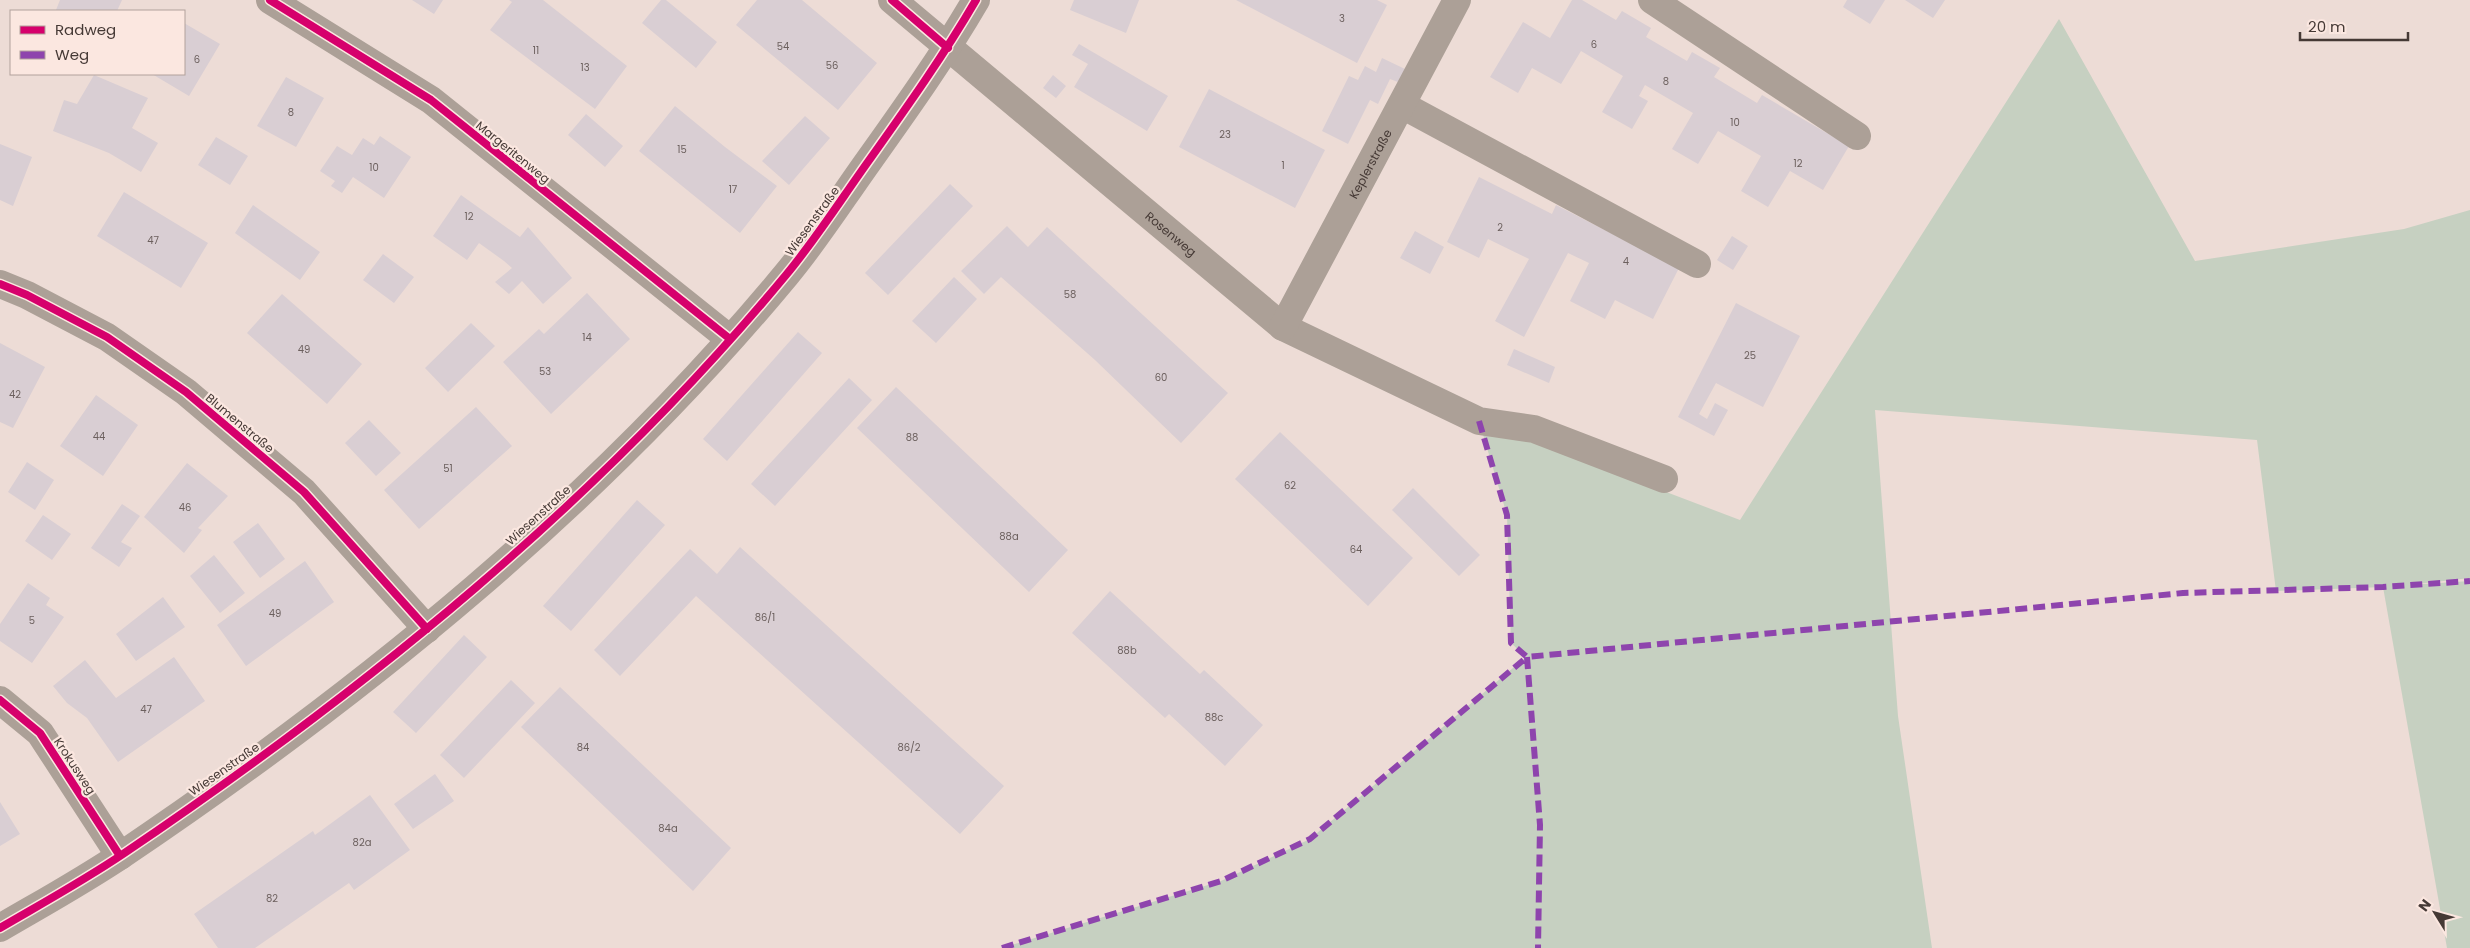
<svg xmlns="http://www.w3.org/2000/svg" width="2470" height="948" viewBox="0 0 2470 948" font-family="Poppins,sans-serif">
	<rect width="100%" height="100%" fill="#eddcd6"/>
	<!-- green -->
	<path fill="#c6d0c1" d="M2059,19L2195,261L2404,229L2470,210V578L2408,585L2470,581V948H2447L2383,587L2276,591L2257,440L1875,410L1898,716L1932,948H1002L1221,881L1310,839L1526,657L1511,643L1507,515L1479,421L1740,520Z"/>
	<!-- building -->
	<path fill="#d9ced3" d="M60,0H122L117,11H59L56,10Z
		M412,0H443L434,14Z
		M509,0H543L627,66L595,109L490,30L512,2Z
		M661,0H666L717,42L696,68L642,23Z
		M757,0H802L877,63L838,110L736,25Z
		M1074,0H1139L1126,33L1070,10Z
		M1236,0H1377L1387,5L1357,63Z
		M1572,0H1582L1616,20L1622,11L1651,28L1646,37L1687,61L1692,52L1720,68L1714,77L1757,103L1762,95L1849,146L1823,190L1790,171L1768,207L1741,191L1761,156L1718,131L1698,164L1672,149L1693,113L1645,85L1639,96L1648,101L1632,129L1602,112L1623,76L1581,51L1561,84L1532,68L1518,93L1490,77L1523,22L1550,38Z
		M1847,0H1885L1870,24L1843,7Z
		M1905,0H1945L1933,18Z
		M184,23L220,44L189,96L152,74H184Z
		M1079,44L1168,96L1147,131L1074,87L1088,64L1072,55Z
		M1382,58L1405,69L1398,82L1390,79L1378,104L1370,100L1348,144L1322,131L1349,76L1358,80L1365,66L1376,72Z
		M94,75L148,98L132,128L158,143L141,172L109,153L53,131L64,100L77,104Z
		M1053,75L1066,86L1056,98L1043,88Z
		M286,77L324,98L296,147L257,126Z
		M1209,89L1325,150L1295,208L1179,147Z
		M675,106L725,147L777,186L740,233L639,151Z
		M586,114L623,146L605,167L568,135Z
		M805,116L830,138L789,185L762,161Z
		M380,136L411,157L384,198L353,177L342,193L331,186L335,181L320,171L337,146L352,155L363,138L374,145Z
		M216,137L248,156L230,185L198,165Z
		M0,144L32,157L13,206L0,200Z
		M1479,177L1552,214L1556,205L1679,268L1653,319L1615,300L1605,319L1570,301L1589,263L1568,253L1524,337L1495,321L1529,259L1488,239L1479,258L1447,242Z
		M950,184L973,206L888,295L865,273Z
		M124,192L208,243L181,288L97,236Z
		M461,195L520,237L528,227L572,278L543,304L522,281L509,294L495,282L512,268L504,261L479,243L467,260L433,236Z
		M253,205L320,252L300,280L235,233Z
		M1007,226L1028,247L1047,227L1228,393L1181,443L1095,360L1001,277L984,294L961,271Z
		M1415,231L1444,247L1430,274L1400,258Z
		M1732,236L1748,246L1733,270L1717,260Z
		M383,254L414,277L394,303L363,280Z
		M954,277L977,299L936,343L912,321Z
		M587,293L630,339L551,414L503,362L539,329L544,334Z
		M282,294L362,364L327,404L247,333Z
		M1736,303L1800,336L1763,407L1716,383L1699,414L1707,419L1715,403L1728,410L1714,436L1678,417Z
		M471,323L495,346L448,392L425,368Z
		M798,332L822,353L727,461L703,439Z
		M0,343L45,367L13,428L0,422Z
		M1514,349L1555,367L1549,383L1507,365Z
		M849,378L872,400L775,506L751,484Z
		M896,387L1068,550L1029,592L857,428Z
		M96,395L138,425L103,476L60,446Z
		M476,407L512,446L419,529L384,490Z
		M369,420L401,453L376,476L345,443Z
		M1280,432L1413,558L1368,606L1235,479Z
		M27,462L54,480L35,510L8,492Z
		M187,463L228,496L198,528L202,530L184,553L144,517Z
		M1413,488L1480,555L1459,576L1392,510Z
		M637,500L665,525L571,631L543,606Z
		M122,504L140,516L121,542L132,548L119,567L91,548Z
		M43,515L71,534L52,560L25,541Z
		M258,523L285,559L260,578L233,542Z
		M740,547L1004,786L960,834L696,596L620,676L594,650L690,549L717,574Z
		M214,555L245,593L220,613L190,576Z
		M305,561L334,602L246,666L217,625Z
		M28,583L50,598L46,605L64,617L32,663L0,641V624Z
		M1110,591L1200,674L1204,670L1263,725L1225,766L1169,714L1165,718L1072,633Z
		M163,597L185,627L136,661L116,634Z
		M464,635L487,657L416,733L393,712Z
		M174,657L205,701L118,762L87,718L67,703L53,686L85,660L116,698Z
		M511,680L535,703L464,778L440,755Z
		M560,687L731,848L693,891L521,727Z
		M435,774L454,801L413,829L394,804Z
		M370,795L410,850L354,890L349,883L255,948H218L194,914L313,831L315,835Z
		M0,802L20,834L0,846Z"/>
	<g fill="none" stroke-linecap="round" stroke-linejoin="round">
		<!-- minor -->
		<g stroke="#aca097" stroke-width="28">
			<path d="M270,0L431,100L730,339"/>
			<path id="s1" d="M892,0L1283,327L1479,421L1534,429L1664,479"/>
			<path d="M1652,0L1857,136"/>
			<path d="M1402,105L1697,264"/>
			<path d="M0,284L27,295L107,337L186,392L304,492L427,629"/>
			<path id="s2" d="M1283,327L1457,0"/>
			<path d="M0,700L40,733L120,856"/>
			<path d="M0,928C41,904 83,881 123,854C366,690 598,502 786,275C816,239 842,198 870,159C907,107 944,55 976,0"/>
		</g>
		<!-- quiet -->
		<path stroke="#8e44ad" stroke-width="6" stroke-dasharray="12 6" stroke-linecap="butt" d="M1479,421L1507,515L1511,643L1527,657L2183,593L2383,587L2470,581
			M1527,657L1540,825L1538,948
			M1002,948L1221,881L1310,839L1527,657"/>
		<!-- cycleway casing -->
		<g stroke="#fbe7e0" stroke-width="11">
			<path id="cycleway" d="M270,0L431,100L730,339
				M892,0L948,48
				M0,284L27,295L107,337L186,392L304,492L427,629
				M0,700L40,733L120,856
				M0,928C41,904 83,881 123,854C366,690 598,502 786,275C816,239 842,198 870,159C907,107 944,55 976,0"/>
		</g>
		<!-- cycleway -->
		<use href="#cycleway" stroke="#d6006c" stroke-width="8"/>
	</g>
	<g text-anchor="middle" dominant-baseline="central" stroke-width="4.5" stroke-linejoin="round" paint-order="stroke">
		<!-- number labels -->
		<g font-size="10" fill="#6c605e">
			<text x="1342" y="18">3</text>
			<text x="1594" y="44">6</text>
			<text x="783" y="46">54</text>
			<text x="536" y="50">11</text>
			<text x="197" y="59">6</text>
			<text x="832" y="65">56</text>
			<text x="585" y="67">13</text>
			<text x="1666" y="81">8</text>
			<text x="291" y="112">8</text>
			<text x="1735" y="122">10</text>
			<text x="1225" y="134">23</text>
			<text x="682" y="149">15</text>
			<text x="1798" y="163">12</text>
			<text x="1283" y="165">1</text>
			<text x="374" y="167">10</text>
			<text x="733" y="189">17</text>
			<text x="469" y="216">12</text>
			<text x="1500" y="227">2</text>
			<text x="153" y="240">47</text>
			<text x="1626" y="261">4</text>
			<text x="1070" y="294">58</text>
			<text x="587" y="337">14</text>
			<text x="304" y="349">49</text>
			<text x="1750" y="355">25</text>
			<text x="545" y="371">53</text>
			<text x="1161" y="377">60</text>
			<text x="15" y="394">42</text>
			<text x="99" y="436">44</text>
			<text x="912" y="437">88</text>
			<text x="448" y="468">51</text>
			<text x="1290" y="485">62</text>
			<text x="185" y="507">46</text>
			<text x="1009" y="536">88a</text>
			<text x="1356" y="549">64</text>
			<text x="275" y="613">49</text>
			<text x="765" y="617">86/1</text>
			<text x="32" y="620">5</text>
			<text x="1127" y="650">88b</text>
			<text x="146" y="709">47</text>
			<text x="1214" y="717">88c</text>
			<text x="583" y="747">84</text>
			<text x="909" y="747">86/2</text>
			<text x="668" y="828">84a</text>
			<text x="362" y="842">82a</text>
			<text x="272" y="898">82</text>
		</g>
		<!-- street labels -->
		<g font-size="12" fill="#453935" stroke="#fbe7e0">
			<text transform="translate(513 152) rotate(39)">Margeritenweg</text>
			<text stroke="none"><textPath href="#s2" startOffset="185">Keplerstraße</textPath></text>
			<text transform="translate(812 221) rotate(-54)">Wiesenstraße</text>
			<text stroke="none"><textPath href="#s1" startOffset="364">Rosenweg</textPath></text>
			<text transform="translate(240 423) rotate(40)">Blumenstraße</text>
			<text transform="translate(538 515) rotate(-42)">Wiesenstraße</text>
			<text transform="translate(75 766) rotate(57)">Krokusweg</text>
			<text transform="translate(224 769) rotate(-35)">Wiesenstraße</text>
		</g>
	</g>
	<!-- legend -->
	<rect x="10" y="10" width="175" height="65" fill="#fbe7e0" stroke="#b2a19c"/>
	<rect x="20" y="26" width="25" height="8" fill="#d6006c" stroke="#b2a19c"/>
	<text x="55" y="35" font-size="15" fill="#453935">Radweg</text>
	<rect x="20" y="51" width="25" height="8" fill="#8e44ad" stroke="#b2a19c"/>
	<text x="55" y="60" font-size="15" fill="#453935">Weg</text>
	<!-- north arrow -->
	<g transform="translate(2435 913) rotate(307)" stroke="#fbe7e0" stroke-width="4" paint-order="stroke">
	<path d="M0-4L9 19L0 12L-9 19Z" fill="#453935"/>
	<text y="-8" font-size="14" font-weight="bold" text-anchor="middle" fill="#453935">N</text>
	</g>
	<!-- scale -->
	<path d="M2300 32v8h108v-8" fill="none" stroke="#453935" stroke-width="2.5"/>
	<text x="2308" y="32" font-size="15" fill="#453935" stroke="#fbe7e0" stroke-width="4" paint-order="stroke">20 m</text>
</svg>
